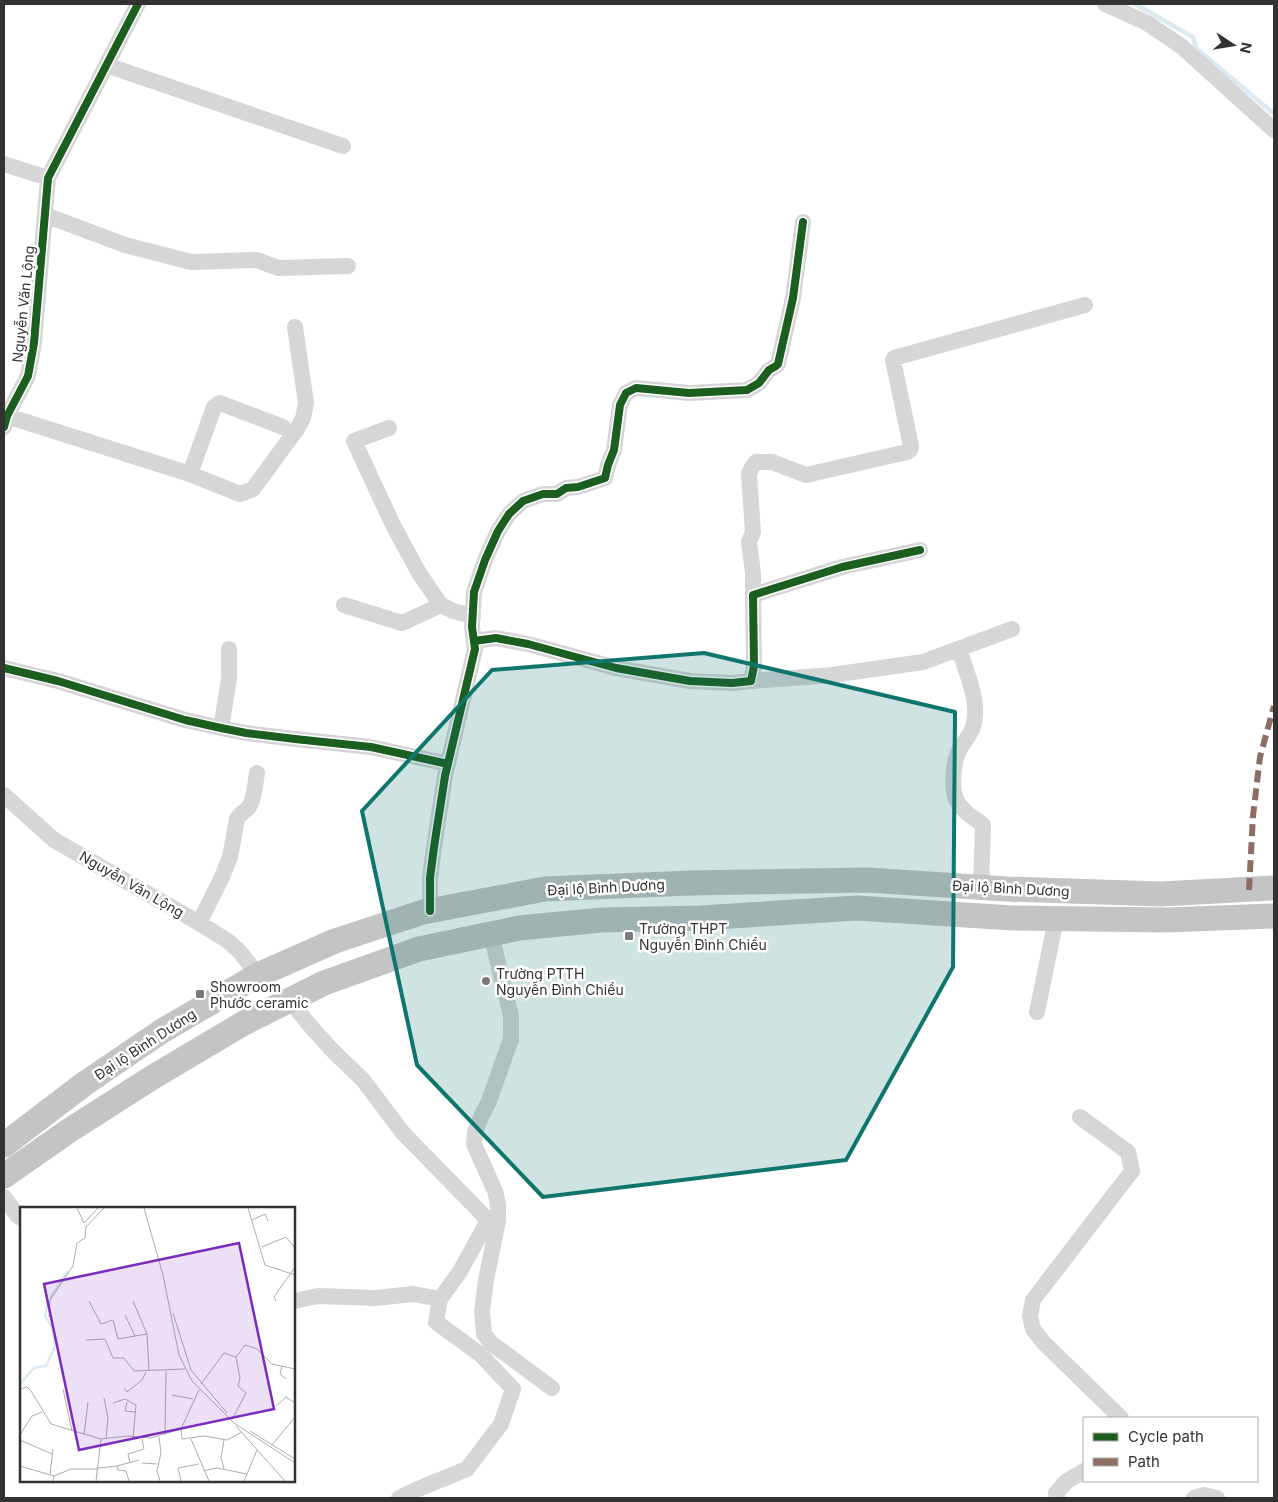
<svg xmlns="http://www.w3.org/2000/svg" width="1278" height="1502" viewBox="0 0 1278 1502" font-family="Inter,sans-serif">
	<rect width="100%" height="100%" fill="#fff"/>
	<g fill="none" stroke-linecap="round" stroke-linejoin="round">
		<!-- stream -->
		<path stroke="#dbeaf0" stroke-width="4.5" d="M1135,4L1193,37L1196,48L1274,114"/>
		<!-- minor -->
		<path stroke="#d6d6d6" stroke-width="16" d="M1105,4L1147,23L1181,46L1274,130
			M106,65L343,146
			M4,164L48,178
			M45,215L125,245L191,262L257,260L278,268L348,266
			M7,416L190,474L240,494L253,489L297,429L303,418L306,403L295,327
			M4,427L7,416L28,376L34,343L48,178L138,4
			M389,428L354,441L393,525L419,573L441,605L453,611L473,616
			M190,474L214,407L220,403L283,427
			M753,595V573L749,542L753,532L749,474L752,467L756,462H772L806,475L907,452L910,450L911,446L893,360L894,358L1085,305
			M344,605L402,623L441,605
			M474,641L496,638L528,644L616,668L690,681L732,683L751,681L754,666L753,595L842,567L920,550
			M959,649C965,668 977,696 975,716C974,731 968,736 961,747C953,759 951,786 956,799C957,803 962,808 965,811C970,817 978,820 983,825L981,887
			M4,668L58,681L185,720L221,728L246,733L295,739L371,747L448,764
			M751,681L832,675L923,662L1012,629
			M221,728L229,679V649
			M4,795L54,840L199,923L228,941L239,951L258,975
			M430,911V878L434,847L445,776L475,649L472,627L474,592L485,560L498,531L509,514L523,501L543,494H557L566,488L578,487L605,478L608,465L614,450L620,405L626,393L636,388L689,393L747,390L759,383L769,370L776,366L778,364L793,298L803,222
			M199,923L222,877L230,857L237,819C240,813 245,812 249,807C255,797 255,784 257,773
			M491,934L511,1016V1039L489,1101L481,1117L475,1132L474,1144L495,1191L498,1204V1221L486,1280L482,1311L484,1334L491,1343L552,1388
			M290,1000L306,1021L331,1049L363,1080L403,1133L486,1218L485,1226L459,1273L440,1299
			M1037,1012L1056,919
			M1080,1117L1128,1152L1132,1171L1033,1300L1030,1316L1033,1329L1044,1343L1121,1418
			M4,1197L17,1215L21,1218
			M294,1301L318,1296L376,1298L413,1294L440,1299L436,1322L481,1355L513,1389L501,1424L467,1469L418,1489L399,1498
			M1057,1498L1056,1493L1067,1481L1084,1471
			M1194,1498L1204,1495L1217,1498"/>
		<!-- highway -->
		<path stroke="#c4c4c4" stroke-width="25" d="M4,1145L84,1084L162,1031L258,975L335,941L423,912L545,889L690,883L867,880L1006,889L1161,894L1274,888
			M4,1176L70,1130L153,1077L244,1023L324,983L419,949L491,934L519,928L602,920L701,918L857,908L1012,918L1166,920L1274,916"/>
		<!-- quiet -->
		<path stroke="#8d6e63" stroke-width="6" stroke-dasharray="12 6" stroke-linecap="butt" d="M1249,890L1253,816L1260,757L1274,706"/>
		<!-- cycleway casing -->
		<g stroke="#fff" stroke-width="11">
			<path id="cycleway" d="M4,427L7,416L28,376L34,343L48,178L138,4
				M474,641L496,638L528,644L616,668L690,681L732,683L751,681L754,666L753,595L842,567L920,550
				M4,668L58,681L185,720L221,728L246,733L295,739L371,747L448,764
				M430,911V878L434,847L445,776L475,649L472,627L474,592L485,560L498,531L509,514L523,501L543,494H557L566,488L578,487L605,478L608,465L614,450L620,405L626,393L636,388L689,393L747,390L759,383L769,370L776,366L778,364L793,298L803,222"/>
		</g>
		<!-- cycleway -->
		<use href="#cycleway" stroke="#1b5e20" stroke-width="8"/>
	</g>
	<!-- marked area -->
	<path fill="#0f766e" fill-opacity="0.2" stroke="#0f766e" stroke-width="4" stroke-linejoin="round" d="M704,653L955,712L953,967L846,1160L543,1197L417,1065L362,811L492,670Z"/>
	<!-- markers -->
	<g fill="#7a7a7a" stroke="#fff" stroke-width="2">
		<rect x="624" y="931" width="10" height="10" rx="2.5"/>
		<circle cx="486" cy="981" r="5"/>
		<rect x="195" y="989" width="10" height="10" rx="2.5"/>
	</g>
	<g text-anchor="middle" dominant-baseline="central" stroke-width="5" stroke-linejoin="round" paint-order="stroke">
		<!-- street labels -->
		<g font-size="14" fill="#323232" stroke="#fff">
			<text transform="translate(23 304) rotate(-84)">Nguyễn Văn Lộng</text>
			<text transform="translate(132 884) rotate(30)">Nguyễn Văn Lộng</text>
			<text transform="translate(606 887) rotate(-3)">Đại lộ Bình Dương</text>
			<text transform="translate(1011 888) rotate(3)">Đại lộ Bình Dương</text>
			<text transform="translate(145 1044) rotate(-33)">Đại lộ Bình Dương</text>
		</g>
		<!-- poi labels -->
		<g font-size="14" fill="#323232" stroke="#fff" text-anchor="start">
			<text x="639" y="928">Trường THPT<tspan x="639" dy="16">Nguyễn Đình Chiểu</tspan></text>
			<text x="496" y="973">Trường PTTH<tspan x="496" dy="16">Nguyễn Đình Chiểu</tspan></text>
			<text x="210" y="986">Showroom<tspan x="210" dy="16">Phước ceramic</tspan></text>
		</g>
	</g>
	<!-- overview -->
	<g transform="translate(20 1207)">
		<rect width="275" height="275" fill="#fff"/>
		<path fill="none" stroke="#dbeaf0" stroke-width="2.5" d="M30,91L48,64M0,177L14,161L26,159L35,139L32,120L25,109L28,94"/>
		<path fill="none" stroke="#adadad" stroke-width="1" d="M57,1L64,16L78,1M124,1L143,68L159,148L172,174L214,216L275,256M228,1L245,58L275,68M232,13L245,7L248,14M242,40L266,30L275,41M69,94L81,117L93,113L98,132L115,129M113,94L127,127M256,94L254,90L275,60M153,106L171,163L207,206M105,108L115,129L127,127L129,164M29,110L30,93L53,59L57,36L65,31L66,20L84,1M66,133L85,132L93,151H104L114,164L165,162M262,159L260,167L266,172M181,177L204,146L216,150M104,181L107,185L122,173L126,165M0,182L7,180L11,184L31,217L81,232L107,229L131,231L161,222L179,183M43,182L52,224M152,188L173,192M84,191L88,211L86,231M107,195L105,204L115,205M93,196L105,192L116,198L113,231M256,199L266,190L275,196M213,211L226,186L218,179L220,171L216,150L225,138L237,142L252,157L275,162M216,219L265,274M161,222L162,232L184,229L207,233L222,225M230,224L275,252M0,228L12,209L22,205M64,228L68,195M145,228L146,164M139,230L141,246L137,264L140,274M171,232L189,274M0,233L32,247M204,233L201,250L204,262M252,238L275,210M110,256L108,247L124,242L122,232M122,256L137,257M0,259L34,269M78,261L97,259M183,264L197,261L227,267M30,267L33,242M33,274L34,269L51,262H77M76,274L81,232M109,274L106,264L98,263L97,259L119,253M161,274L158,261L179,257M224,274L237,243"/>
		<path fill="#7b2cbf" fill-opacity="0.15" stroke="#7b2cbf" stroke-width="2.5" d="M219,36L254,202L59,243L24,77Z"/>
		<rect width="275" height="275" fill="none" stroke="#323232" stroke-width="2.5"/>
	</g>
	<!-- border -->
	<rect width="1278" height="1502" fill="none" stroke="#323232" stroke-width="10"/>
	<!-- legend -->
	<rect x="1083" y="1417" width="175" height="65" fill="#ffffff" stroke="#adadad"/>
	<rect x="1093" y="1433" width="25" height="8" fill="#1b5e20" stroke="#adadad"/>
	<text x="1128" y="1442" font-size="15" fill="#323232">Cycle path</text>
	<rect x="1093" y="1458" width="25" height="8" fill="#8d6e63" stroke="#adadad"/>
	<text x="1128" y="1467" font-size="15" fill="#323232">Path</text>
	<!-- north arrow -->
	<g transform="translate(1233 45) rotate(102)" stroke="#ffffff" stroke-width="4" paint-order="stroke">
	<path d="M0-4L9 19L0 12L-9 19Z" fill="#323232"/>
	<text y="-8" font-size="14" font-weight="bold" text-anchor="middle" fill="#323232">N</text>
	</g>
</svg>
